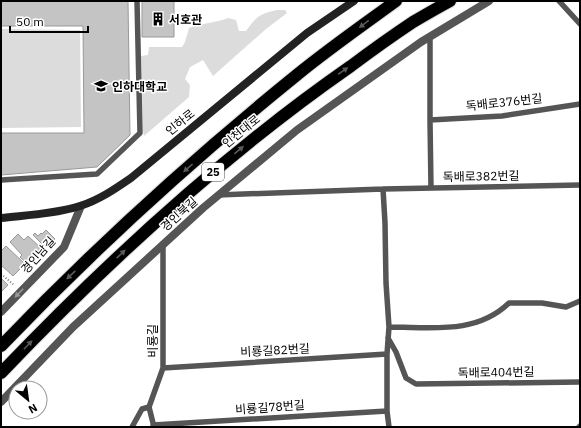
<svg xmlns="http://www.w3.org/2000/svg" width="581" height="428" viewBox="0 0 581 428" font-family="'IBM Plex Sans','Noto Sans KR',sans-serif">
	<rect width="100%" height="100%" fill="#fff"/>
	<!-- green -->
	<path fill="#dcdcdc" d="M277,10H285L287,13L266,29L213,76L203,60L190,67L185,79L190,85L189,97L144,136L143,130L141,56L148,55L149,47H182L185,42L189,28C202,23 215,23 228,18L236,20L239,31H246C257,16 259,14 277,10Z
		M1,29L80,30L81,127L1,128Z"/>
	<!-- building -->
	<path fill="#c4c4c4" stroke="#999" d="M1,1H128L130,135L97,167L1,175V133H84L83,26H1Z
		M142,1H174V37H142Z
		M46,230L55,239L45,247L33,235L35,233L38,236L41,233L42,234Z
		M18,234L24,240L28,236L41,248L26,263L20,257L22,255L10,242Z
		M6,246L25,264L13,276L1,265V251Z
		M1,278L8,285L1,292Z"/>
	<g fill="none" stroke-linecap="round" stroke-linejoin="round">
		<!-- highway casing -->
		<g stroke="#dbdbdb" stroke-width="14">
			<path id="highway" d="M1,346C94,249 194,158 298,74C330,48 363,25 396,1
				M1,373C108,261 223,155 351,66C371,51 392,36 413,22C425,15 437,8 450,1"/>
		</g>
		<!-- path -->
		<path stroke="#777" stroke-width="2" stroke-dasharray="1 2" stroke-linecap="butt" d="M1,274L14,285"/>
		<!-- lane -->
		<path stroke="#555" stroke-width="5.5" d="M559,1L580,24
			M430,36V120L431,188
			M430,120L502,116L580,104
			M1,180L97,174L140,133L137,1
			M383,189L385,223L386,283L389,327L387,354V411L389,427
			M218,195L383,189L580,185
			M389,327C431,327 476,335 509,303H542L566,307L580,301
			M388,338L396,352L406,378L416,384L580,382
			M163,368L387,354
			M149,407L154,427
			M153,425L387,411
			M132,427L142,409L149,407L163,368V245
			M579,427L580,426"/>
		<!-- street -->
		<path stroke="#555" stroke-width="8" d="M1,312L64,247L81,206
			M1,402L73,327L203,208L297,130L421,42L489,1"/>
		<!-- secondary -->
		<path stroke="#222" stroke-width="8" d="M1,218C27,215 54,214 80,206C99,200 115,189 131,178L307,33L354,1"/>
		<!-- highway -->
		<use href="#highway" stroke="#000" stroke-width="12"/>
	</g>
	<!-- one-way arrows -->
	<defs><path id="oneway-solid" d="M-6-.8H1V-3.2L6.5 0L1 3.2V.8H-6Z"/></defs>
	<g fill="#595959">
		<use href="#oneway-solid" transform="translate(364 24) rotate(143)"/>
		<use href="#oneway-solid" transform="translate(343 71) rotate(-35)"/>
		<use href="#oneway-solid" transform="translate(239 150) rotate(-40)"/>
		<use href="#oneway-solid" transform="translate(188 168) rotate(139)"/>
		<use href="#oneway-solid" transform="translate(121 254) rotate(-43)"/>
		<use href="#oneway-solid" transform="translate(71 275) rotate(137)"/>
		<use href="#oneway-solid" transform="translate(28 345) rotate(-46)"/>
	</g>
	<use fill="#999" href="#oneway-solid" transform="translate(19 293) rotate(134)"/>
	<!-- icons -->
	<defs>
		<g id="building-bare" transform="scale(1.08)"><path d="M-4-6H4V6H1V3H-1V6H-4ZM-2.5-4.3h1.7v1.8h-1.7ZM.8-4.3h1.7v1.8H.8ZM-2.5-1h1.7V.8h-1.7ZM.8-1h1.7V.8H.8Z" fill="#000" stroke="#fff" stroke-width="2.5" paint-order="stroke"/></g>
		<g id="university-bare" transform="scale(1.08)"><path d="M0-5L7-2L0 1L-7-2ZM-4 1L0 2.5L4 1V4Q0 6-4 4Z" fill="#000" stroke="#fff" stroke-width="2.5" paint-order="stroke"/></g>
	</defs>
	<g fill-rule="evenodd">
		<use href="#building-bare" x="158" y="19"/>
		<use href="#university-bare" x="101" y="86"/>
	</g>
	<g text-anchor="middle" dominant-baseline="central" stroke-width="3" stroke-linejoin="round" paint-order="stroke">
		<!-- shield labels -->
		<rect fill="#fff" stroke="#4c4c4c" stroke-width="1" x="202" y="163" width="22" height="18" rx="3"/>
		<g font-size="11" font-weight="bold" fill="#000">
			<text x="213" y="172">25</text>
		</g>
		<!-- poi labels -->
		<g font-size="12" font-weight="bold" fill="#000" stroke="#fff" text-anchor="start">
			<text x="169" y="19">서호관</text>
			<text x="112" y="86">인하대학교</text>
		</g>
		<!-- street labels -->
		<g font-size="12" fill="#000" stroke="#fff">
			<text transform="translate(504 102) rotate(-6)">독배로376번길</text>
			<text transform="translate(180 122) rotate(-39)">인하로</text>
			<text transform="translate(241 131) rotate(-39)">인천대로</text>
			<text transform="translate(481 176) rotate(-1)">독배로382번길</text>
			<text transform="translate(179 214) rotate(-42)">경인북길</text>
			<text transform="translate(38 255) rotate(-48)">경인남길</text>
			<text transform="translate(152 341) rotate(-90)">비룡길</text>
			<text transform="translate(275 350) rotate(-3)">비룡길82번길</text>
			<text transform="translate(496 372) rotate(-1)">독배로404번길</text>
			<text transform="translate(270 407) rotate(-4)">비룡길78번길</text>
		</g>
	</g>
	<!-- border -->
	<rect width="581" height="428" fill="none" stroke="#000000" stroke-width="4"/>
	<!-- north arrow -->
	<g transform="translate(28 400) rotate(151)"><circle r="19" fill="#ffffff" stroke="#999999"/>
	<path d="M0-3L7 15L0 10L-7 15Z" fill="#000000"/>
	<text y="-6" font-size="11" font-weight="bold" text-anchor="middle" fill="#000000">N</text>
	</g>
	<!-- scale -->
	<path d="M10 26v6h78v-6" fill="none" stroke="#000000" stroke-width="2"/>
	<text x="16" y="26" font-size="12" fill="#000000" stroke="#ffffff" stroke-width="3" paint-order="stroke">50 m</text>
</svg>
